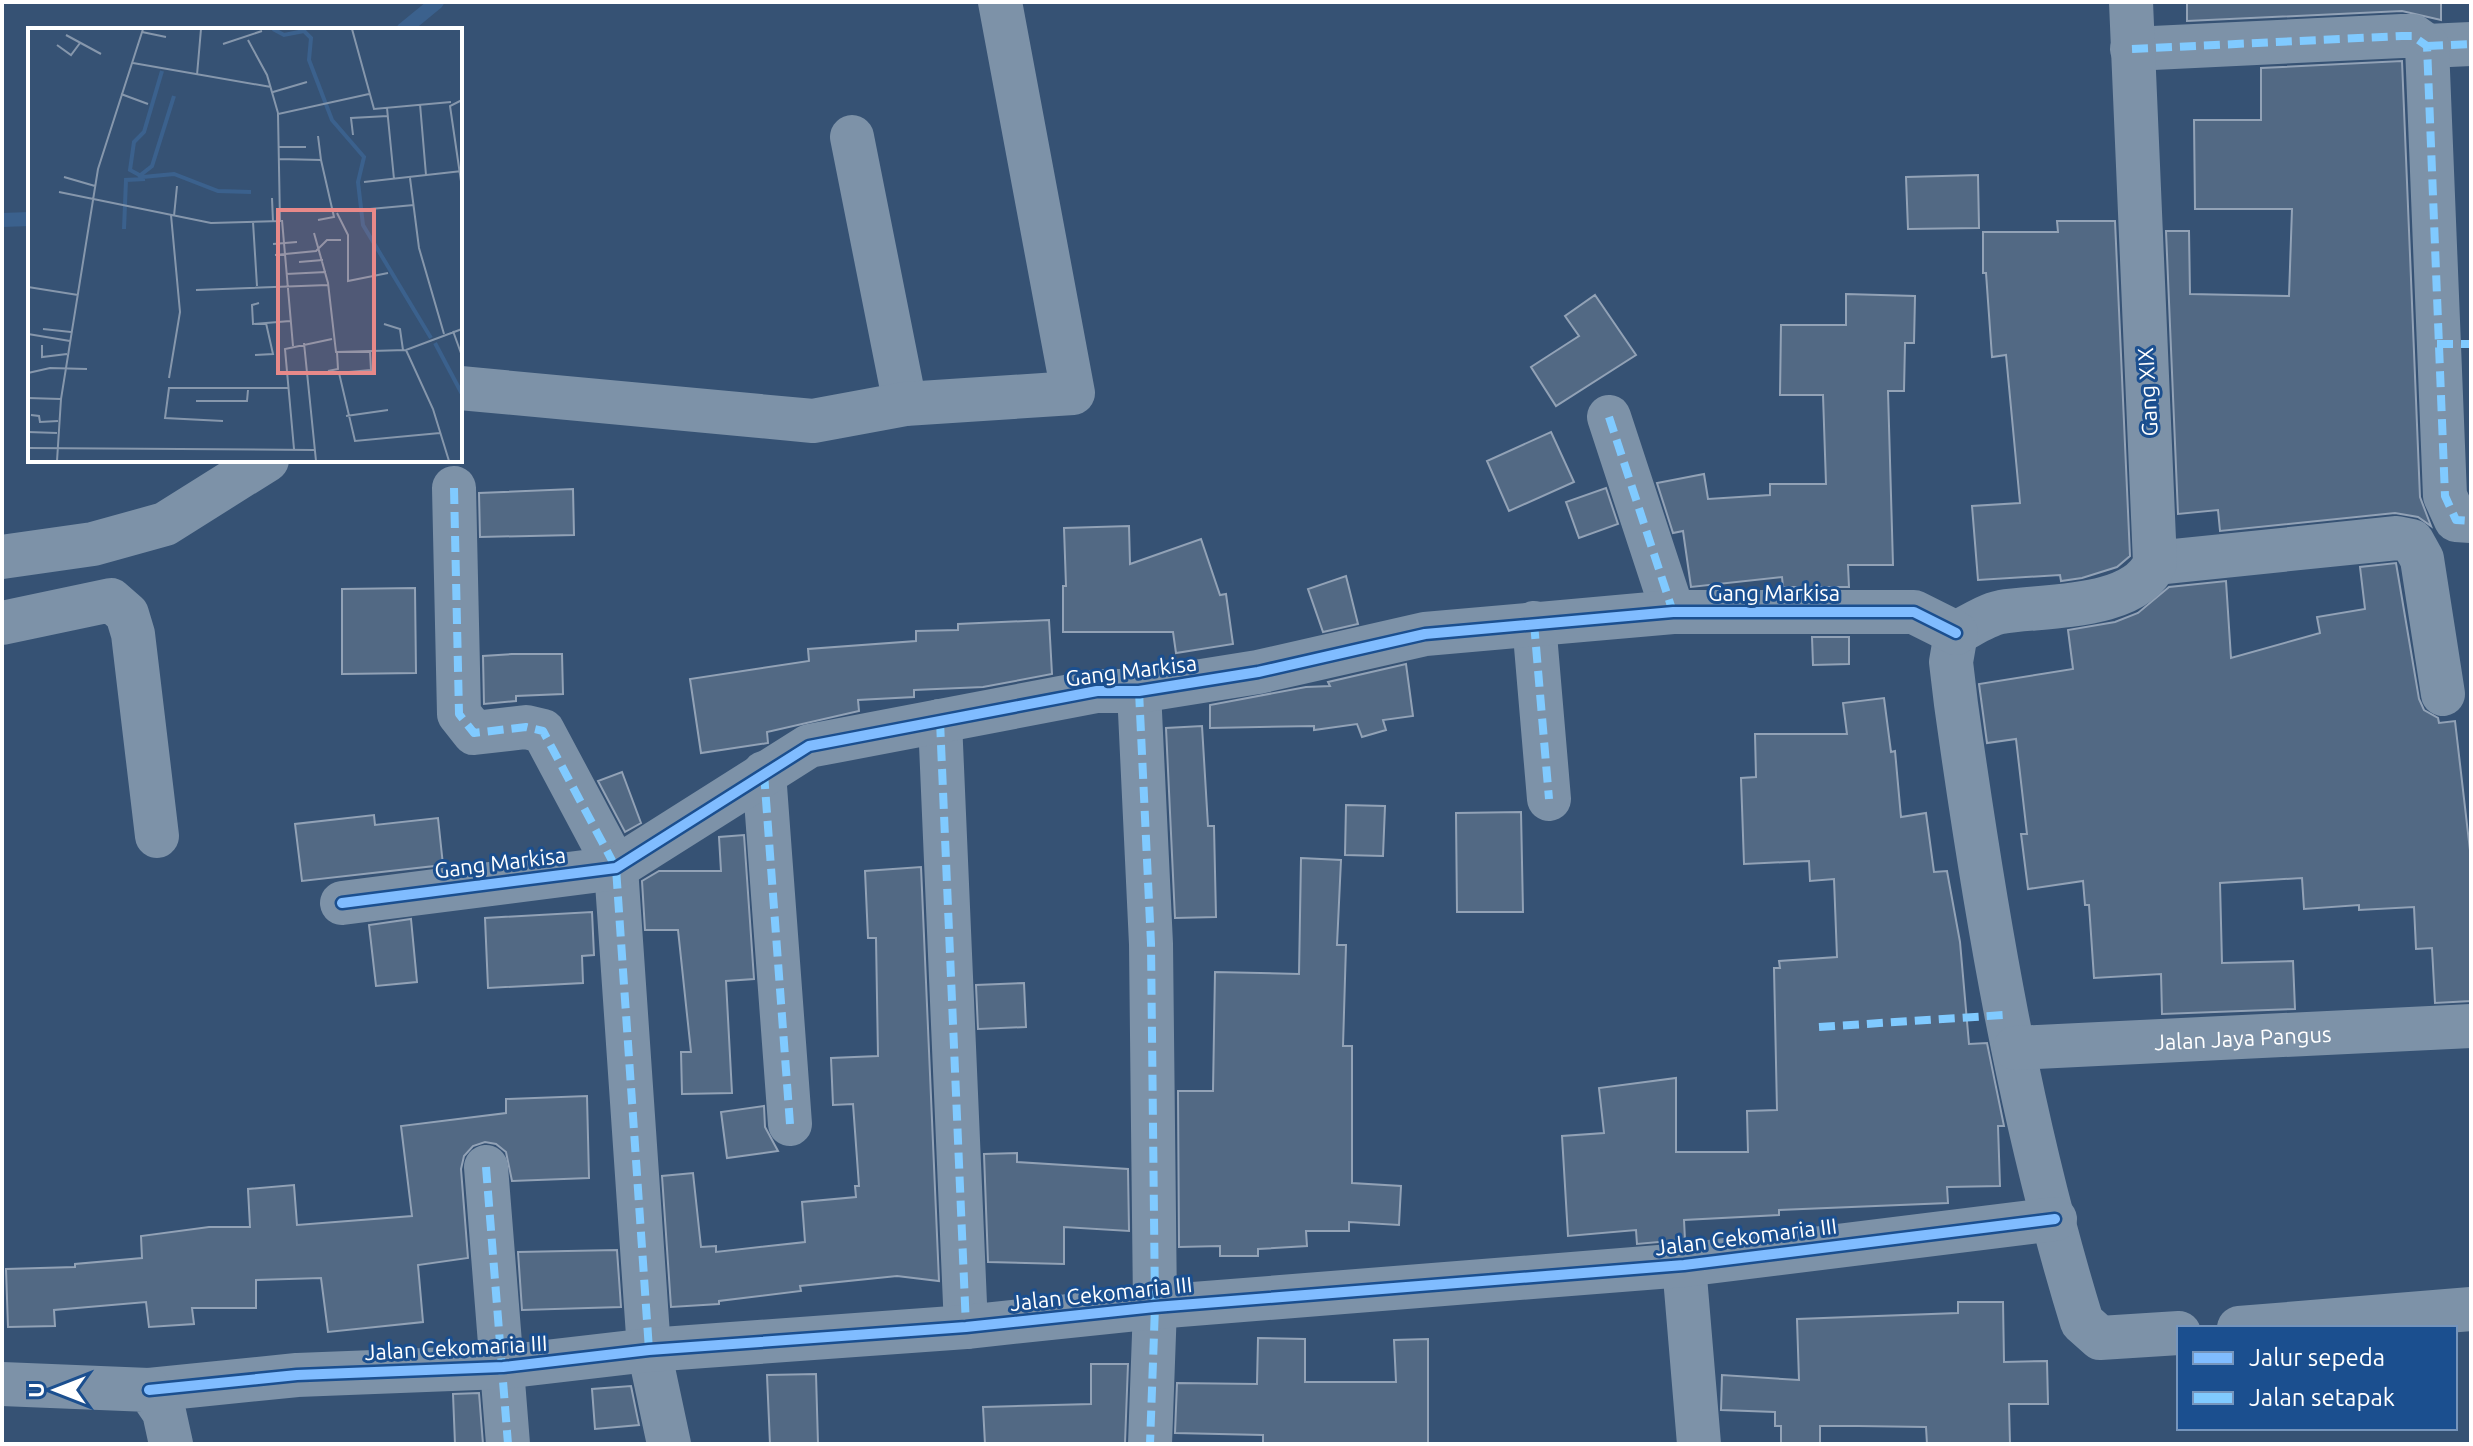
<svg xmlns="http://www.w3.org/2000/svg" width="2473" height="1446" viewBox="0 0 2473 1446" font-family="Ubuntu,sans-serif">
	<rect width="100%" height="100%" fill="#365274"/>
	<g fill="none" stroke-linecap="round" stroke-linejoin="round">
		<!-- stream -->
		<path stroke="#3b618d" stroke-width="14" d="M403,30L437,2
			M2,220L30,219"/>
	</g>
	<!-- building -->
	<path fill="#526984" stroke="#92a2b6" stroke-width="2" d="M2187,2H2441V20L2402,11L2187,21Z
		M2402,61L2420,497L2431,526L2418,517L2395,513L2220,531L2218,510L2178,514L2166,231H2189L2190,294L2289,296L2292,209H2195L2194,120H2261V68Z
		M1978,175L1979,228L1908,229L1906,177Z
		M2057,221H2115L2130,556L2117,567L2082,578L2061,581L2060,575L1978,580L1972,506L2020,503L2006,355L1992,357L1986,273H1983V232H2058Z
		M1846,294L1915,296L1914,343H1905L1904,391H1888L1893,565H1848L1849,587H1783L1782,577L1691,587L1683,531L1673,533L1657,483L1704,474L1708,499L1770,495V484H1826L1823,395H1780L1781,325H1846Z
		M1595,295L1636,355L1556,406L1531,367L1579,336L1565,316Z
		M1551,432L1574,482L1509,511L1487,461Z
		M1606,488L1618,524L1579,538L1566,502Z
		M573,489L574,535L480,537L479,493Z
		M1129,526L1130,564L1201,539L1220,595L1226,594L1233,644L1176,653L1173,632H1063V586H1066L1064,528Z
		M2396,563L2419,699L2424,710L2438,718L2439,723L2455,721L2471,859V1001L2435,1003L2432,948L2416,949L2414,907L2359,910V905L2304,909L2302,878L2220,883L2222,963L2293,961L2295,1009L2162,1014L2161,974L2094,978L2089,905H2085L2083,881L2028,889L2021,834H2027L2016,739L1987,743L1979,684L2073,669L2068,630L2115,622L2138,613L2169,587L2226,581L2231,658L2320,633L2317,617L2365,609L2360,567Z
		M1346,576L1358,624L1323,632L1308,589Z
		M415,588L416,673L342,674V589Z
		M1049,620L1052,674L983,687L914,690V697L858,700L859,711L767,732L768,743L701,753L690,679L809,661L808,649L916,641V631L958,630V624Z
		M1812,637H1849V664L1813,665Z
		M512,654H562L563,694L516,696V701L484,704L483,656Z
		M1406,664L1413,716L1383,720L1386,730L1362,737L1357,724L1314,730V726L1210,728V705L1306,687L1330,686L1328,682Z
		M1884,698L1891,752L1895,751L1901,817L1926,813L1934,872L1947,871L1960,942L1969,1044L1987,1043L2004,1126H1998L2000,1186L1947,1187L1948,1203L1779,1210V1215L1684,1220L1685,1240H1681L1637,1244L1636,1230L1568,1236L1562,1136L1604,1133L1599,1088L1676,1078V1152H1748L1747,1111L1777,1110L1774,968H1780L1779,961L1837,957L1834,879L1810,881L1809,861L1744,864L1741,778L1756,777L1755,734H1847L1843,703Z
		M1202,726L1208,826H1214L1216,917L1175,918L1166,728Z
		M622,772L641,823L625,832L598,781Z
		M1346,805L1385,806L1383,856L1345,855Z
		M1521,812L1523,912H1457L1456,813Z
		M374,815L375,825L438,818L443,865L302,881L295,824Z
		M744,835L754,979L726,981L732,1093L682,1094L681,1052H691L678,930H645L642,881L659,871H721L719,837Z
		M1301,858L1341,860L1337,945H1346L1343,1046H1352V1183L1401,1186L1399,1225L1349,1222V1231H1306L1307,1246L1258,1249V1256H1220V1246L1179,1247L1178,1091H1213L1215,972L1299,974Z
		M921,867L939,1281L897,1276L800,1286L801,1291L719,1301V1304L671,1307L662,1176L693,1173L701,1247L716,1246V1252L805,1242L802,1202L856,1197L855,1186H859L853,1104L833,1105L831,1058L878,1056L876,938H868L865,871Z
		M592,912L594,955L582,956L583,983L488,988L485,918Z
		M411,919L417,982L376,986L369,925Z
		M1024,983L1026,1027L978,1029L976,985Z
		M587,1096L589,1178L512,1181L506,1152L496,1144L485,1142L473,1146L464,1156L461,1169L468,1258L418,1265L423,1322L328,1332L321,1278L256,1280V1308H192L194,1324L149,1327L146,1302L54,1310L55,1326L8,1327L6,1269L75,1267V1264L142,1258L141,1236L209,1227H250L248,1189L294,1185L297,1225L412,1216L401,1126L506,1113V1099Z
		M764,1106L765,1127L778,1151L727,1158L721,1112Z
		M1017,1153V1162L1128,1169L1129,1231L1064,1227V1264L988,1262L984,1154Z
		M617,1250L621,1307L522,1310L518,1252Z
		M1958,1302H2003L2004,1362L2047,1361L2048,1404H2009L2010,1444H1927L1926,1427L1858,1426H1820V1444H1781V1426H1775V1412L1721,1410L1722,1375L1799,1380L1797,1319L1958,1313Z
		M1258,1338L1305,1339V1382H1396L1394,1340L1428,1339V1444H1263V1435L1175,1433L1177,1383L1257,1384Z
		M1091,1364H1128L1125,1443L985,1444L983,1407L1091,1404Z
		M816,1374L818,1444H770L767,1375Z
		M631,1386L639,1425L595,1429L592,1389Z
		M479,1393L483,1444H455L453,1394Z"/>
	<g fill="none" stroke-linecap="round" stroke-linejoin="round">
		<!-- minor -->
		<g stroke="#7d92a8" stroke-width="44">
			<path d="M2427,46L2471,44"/>
			<path d="M2132,49L2402,36H2413L2427,46L2445,496L2456,520L2471,521"/>
			<path d="M852,137L905,404"/>
			<path d="M460,388L813,421L905,404L1073,393L1000,2"/>
			<path d="M1609,417L1673,612"/>
			<path d="M454,488L459,714L474,733L526,727L543,731L616,868L649,1350L669,1444"/>
			<path d="M2,557L93,544L165,524L267,460"/>
			<path d="M2155,563L2397,538L2412,541L2422,559L2443,694"/>
			<path d="M2,623L111,600L127,614L133,634L157,836"/>
			<path d="M1534,623L1549,799"/>
			<path d="M1956,633L1951,662L1956,704C1985,912 2020,1121 2082,1322L2100,1338L2179,1333"/>
			<path d="M1956,633C1970,626 1986,615 2001,612C2044,605 2135,610 2155,563L2131,2"/>
			<path d="M1139,691L1151,944L1155,1307L1150,1444"/>
			<path d="M940,721L966,1327"/>
			<path d="M764,773L790,1124"/>
			<path d="M342,903L616,868L809,746L1097,691H1139L1258,672L1425,634L1673,612H1914L1956,633"/>
			<path id="s1" d="M2015,1048L2471,1026"/>
			<path d="M486,1167L508,1444"/>
			<path d="M1684,1265L1699,1444"/>
			<path d="M2239,1328L2471,1309"/>
			<path d="M149,1390L297,1375L503,1367L649,1350L966,1327L1155,1307L1684,1265L2055,1219"/>
		</g>
		<!-- tertiary -->
		<path stroke="#7d92a8" stroke-width="44" d="M2,1384L149,1390L164,1412L171,1444"/>
		<!-- quiet -->
		<path stroke="#80caff" stroke-width="8" stroke-dasharray="16 8" stroke-linecap="butt" d="M2427,46L2471,44
			M2132,49L2402,36H2413L2427,46L2445,496L2456,520L2471,521
			M2437,344H2471
			M1609,417L1673,612
			M454,488L459,714L474,733L526,727L543,731L616,868L649,1350
			M1534,623L1549,799
			M1139,691L1151,944L1155,1307L1150,1444
			M940,721L966,1327
			M764,773L790,1124
			M1819,1027L2004,1015
			M486,1167L508,1444"/>
		<!-- cycleway casing -->
		<g stroke="#1b4f8f" stroke-width="15">
			<path id="cycleway" d="M342,903L616,868L809,746L1097,691H1139L1258,672L1425,634L1673,612H1914L1956,633
				M149,1390L297,1375L503,1367L649,1350L966,1327L1155,1307L1684,1265L2055,1219"/>
		</g>
		<!-- cycleway -->
		<use href="#cycleway" stroke="#80bcff" stroke-width="10"/>
	</g>
	<g text-anchor="middle" dominant-baseline="central" stroke-width="6" stroke-linejoin="round" paint-order="stroke">
		<!-- street labels -->
		<g font-size="22" fill="#fff" stroke="#1b4f8f">
			<text transform="translate(2147 392) rotate(-93)">Gang XIX</text>
			<text x="1774" y="592">Gang Markisa</text>
			<text transform="translate(1131 670) rotate(-7)">Gang Markisa</text>
			<text transform="translate(500 862) rotate(-7)">Gang Markisa</text>
			<text stroke="none"><textPath href="#s1" startOffset="228">Jalan Jaya Pangus</textPath></text>
			<text transform="translate(1746 1236) rotate(-7)">Jalan Cekomaria III</text>
			<text transform="translate(1101 1293) rotate(-6)">Jalan Cekomaria III</text>
			<text transform="translate(456 1347) rotate(-3)">Jalan Cekomaria III</text>
		</g>
	</g>
	<!-- overview -->
	<g transform="translate(28 28)">
		<rect width="434" height="434" fill="#365274"/>
		<path fill="none" stroke="#3b618d" stroke-width="4" d="M245,1L256,7L276,3L283,10L281,32L304,92L336,129L330,154L335,197L403,310M134,43L116,104L106,114L102,142L115,149L146,146L190,163L223,164M110,149L124,138L146,68M96,201L98,152L117,151M407,315L434,366"/>
		<path fill="none" stroke="#8697ac" stroke-width="2" d="M324,1L346,81L423,74M114,4L138,9M38,7L73,26M220,12L239,47L250,85M195,16L234,3M29,17L43,27L52,15M105,35L243,59M169,47L173,1M245,64L279,54M93,66L120,76M434,72L422,78L434,160M392,76L398,147M359,80L366,151M325,107L323,90L360,88M290,108L293,132M250,119H278M251,131L293,132L306,189L290,192M36,149L67,158M382,150L391,220L416,306M336,154L434,143M31,164L183,195L252,193L250,86L341,66M244,170L245,194M342,181L386,177M309,185L320,207V253L360,245M146,188L149,158M254,192L265,318M225,194L229,258M286,205L300,255L308,324L378,322L434,301M245,216L269,214M247,227L288,223L299,212H313M271,234L295,232M258,246L298,244M0,259L50,267M168,262L300,257M231,275L224,277L225,296L262,293M356,296L372,301L375,322M15,301L43,304M425,303L434,328M0,306L42,313M276,315L288,433M14,317V329L39,326M378,322L405,381L421,433M342,323L343,342L311,345L327,413L412,405M227,327L245,326L238,295M300,343L310,341L309,324M0,345L22,340L59,341M141,350L152,284L143,187M0,370L33,371M168,373H219L220,362M3,387L11,388L12,394L30,393M318,388L360,382M195,393L137,390L141,360H260M0,404L29,405M0,420L286,422M266,421L257,321L304,311M29,433L33,371L70,141L115,1"/>
		<path fill="#e88989" fill-opacity="0.15" stroke="#e88989" stroke-width="4" d="M250,182H346V345H250Z"/>
		<rect width="434" height="434" fill="none" stroke="#fff" stroke-width="4"/>
	</g>
	<!-- border -->
	<rect width="2473" height="1446" fill="none" stroke="#ffffff" stroke-width="8"/>
	<!-- legend -->
	<rect x="2177" y="1326" width="280" height="104" fill="#1b4f8f" stroke="#7695bc" stroke-width="2"/>
	<rect x="2193" y="1352" width="40" height="12" fill="#80bcff" stroke="#7695bc" stroke-width="2"/>
	<text x="2249" y="1366" font-size="24" fill="#ffffff">Jalur sepeda</text>
	<rect x="2193" y="1392" width="40" height="12" fill="#80caff" stroke="#7695bc" stroke-width="2"/>
	<text x="2249" y="1406" font-size="24" fill="#ffffff">Jalan setapak</text>
	<!-- north arrow -->
	<g transform="translate(56 1390) rotate(270)" stroke="#1b4f8f" stroke-width="6" paint-order="stroke">
	<path d="M0-6L14 30L0 20L-14 30Z" fill="#ffffff"/>
	<text y="-12" font-size="22" font-weight="bold" text-anchor="middle" fill="#ffffff">U</text>
	</g>
</svg>
